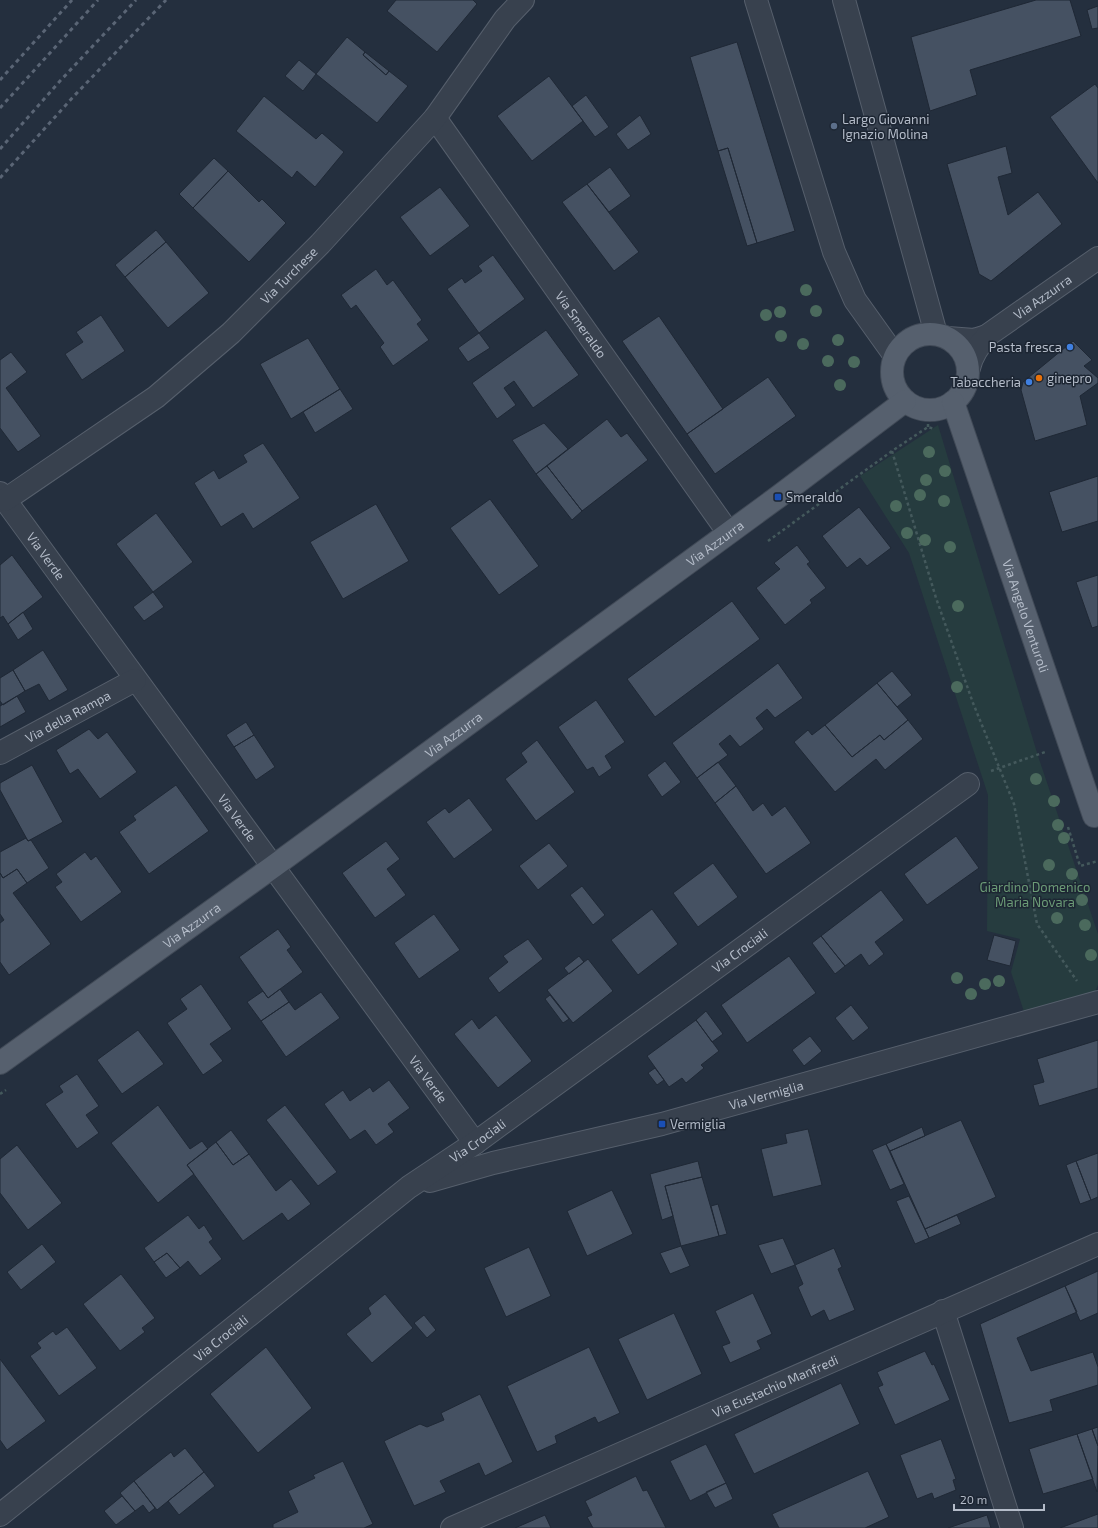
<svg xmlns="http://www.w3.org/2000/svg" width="1098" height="1528" viewBox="0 0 1098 1528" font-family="'Exo 2',sans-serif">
	<rect width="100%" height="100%" fill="#242f3e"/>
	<!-- green -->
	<path fill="#263c3f" d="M938,425L1038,756L1098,934V985L1093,997L1026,1018L1011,972L1020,939L987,931L988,795L909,553L860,476Z"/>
	<!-- building -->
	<path fill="#455162" stroke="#1f2835" d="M396,0H473L477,4L437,52L387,11Z
		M1036,0H1070L1081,36L970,70L977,95L930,111L911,37Z
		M1098,6V28L1092,29L1087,10Z
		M347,37L365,52L363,55L386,75L389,71L408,86L377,123L316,74Z
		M737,42L795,231L757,243L728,148L718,151L690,57Z
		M365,52L389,71L386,75L363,55Z
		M299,60L316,74L303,91L285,76Z
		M549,76L583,121L532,161L497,116Z
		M1095,84L1098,88V183L1050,117Z
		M586,95L609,127L595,137L572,106Z
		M264,96L316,139L322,133L344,152L315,187L297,171L292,178L236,131Z
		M640,115L651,134L628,150L616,134Z
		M1006,146L1012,173L998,177L1008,215L1038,192L1062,224L991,281L979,274L947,164Z
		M728,148L757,243L747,246L718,151Z
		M214,158L228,171L193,208L179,194Z
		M610,167L631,196L609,212L587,184Z
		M228,171L259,202L262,199L286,223L249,262L193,208Z
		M587,184L639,252L614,271L562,202Z
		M440,187L470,226L430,256L400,217Z
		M156,230L166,242L125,277L115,265Z
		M166,242L209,293L168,328L125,277Z
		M493,255L525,299L479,333L447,289L462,278L465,283L482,271L478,266Z
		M376,269L387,285L393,280L422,320L417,324L429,340L393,366L380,347L384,343L356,305L351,309L341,295Z
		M101,315L125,351L82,380L65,354L83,342L76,332Z
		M659,316L723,409L687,434L622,341Z
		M546,330L579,375L533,408L514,381L504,388L516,405L497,419L472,383Z
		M479,333L490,348L468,362L458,348Z
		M308,338L340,389L291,419L260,364Z
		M1073,341L1092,360L1084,366L1098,378V383L1080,396L1087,425L1035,441L1021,390L1023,382Z
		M11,352L27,372L6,388L41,436L18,452L0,428V360Z
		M768,377L796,416L715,474L687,434Z
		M340,389L353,409L315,433L303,412Z
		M607,419L621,437L627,433L648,460L582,511L547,466Z
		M544,423L568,449L536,474L512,440Z
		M263,443L300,498L253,529L243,513L221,527L194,483L214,470L219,479L247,462L243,455Z
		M547,466L582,511L572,520L536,474Z
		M1098,476V521L1062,532L1049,492Z
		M490,499L539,566L499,595L450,528Z
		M376,504L409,561L343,599L310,542Z
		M859,507L891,548L867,566L860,558L847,568L822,536Z
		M156,513L193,562L153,592L116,544Z
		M797,545L810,562L807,564L826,588L810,600L812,603L785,625L756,588L780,569L774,563Z
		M12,555L43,597L8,624L3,616L0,618V565Z
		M1098,575V626L1092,628L1076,582Z
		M153,592L164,607L144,621L133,607Z
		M732,601L760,639L655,717L627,679Z
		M23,612L33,629L18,640L8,624Z
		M43,650L68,690L49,701L39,684L25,691L13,670Z
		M778,663L803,698L775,718L767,709L756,718L764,729L740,747L730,735L719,744L728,755L697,778L672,743Z
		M13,670L25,691L3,705L0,701V678Z
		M892,671L912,695L897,707L877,683Z
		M877,683L908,720L884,740L880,735L852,757L825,725Z
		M17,696L26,712L0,727V706Z
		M596,700L625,742L605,756L612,768L599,777L593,767L587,770L558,727Z
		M908,720L923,739L885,770L876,759L835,792L794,742L808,730L812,735L825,725L852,757L880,735L884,740Z
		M246,722L254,735L234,747L226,735Z
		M89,729L98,739L107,732L137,772L100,799L78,769L70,774L56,750Z
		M254,735L275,767L256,780L234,747Z
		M537,740L575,792L536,821L505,779L527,762L521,753Z
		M665,761L681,782L662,797L647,775Z
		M718,762L736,786L715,803L697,778Z
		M32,765L63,822L28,841L0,790V783Z
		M176,785L209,831L149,874L119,832L136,820L133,816Z
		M736,786L753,811L763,803L772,816L785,806L811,843L766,874L715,803Z
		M469,798L493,830L454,859L426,822L445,808L449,813Z
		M956,836L979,868L927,905L904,874Z
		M26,838L28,841L31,840L49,868L27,883L17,869L3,878L0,873V852Z
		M386,841L400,859L387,869L406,895L375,918L342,873Z
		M549,843L568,866L538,890L519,866Z
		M85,852L91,860L96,856L122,892L81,922L55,887L62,882L56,874Z
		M713,863L738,897L698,927L673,893Z
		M17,869L27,883L13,893L51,944L9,975L0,962V923L4,920L0,914V873L3,878Z
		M582,886L605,915L593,925L570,895Z
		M881,890L904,920L875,942L884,954L869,966L861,954L845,966L821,936Z
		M652,909L678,944L638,975L611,940Z
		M434,914L460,950L419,979L394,943Z
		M278,929L291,947L287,950L303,972L268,998L239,957Z
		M994,935L1016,941L1010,966L987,960Z
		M821,936L845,966L835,974L812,943Z
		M528,939L543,959L499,993L488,978L508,962L503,956Z
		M579,956L584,962L569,974L564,968Z
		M789,956L816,993L747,1043L721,1005Z
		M588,959L613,991L573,1023L547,990Z
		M201,984L232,1029L210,1044L223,1061L203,1075L167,1023L187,1009L180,999Z
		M280,989L289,1002L261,1021L247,1002L263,991L268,998Z
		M321,992L340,1018L286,1057L261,1021L289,1002L295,1010Z
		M550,995L569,1019L563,1023L545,999Z
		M851,1005L869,1028L853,1041L835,1018Z
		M706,1011L723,1034L712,1042L696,1020Z
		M496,1015L532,1061L498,1088L454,1034L472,1019L479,1029Z
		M696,1020L719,1051L701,1065L704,1068L686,1083L682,1078L669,1087L647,1056Z
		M138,1030L164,1064L122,1094L97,1060Z
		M810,1036L822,1051L804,1066L792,1050Z
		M1098,1040V1088L1039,1106L1033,1085L1044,1082L1037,1059Z
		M655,1068L664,1080L657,1085L648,1073Z
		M77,1074L99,1106L86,1115L99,1133L77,1149L45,1104L63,1092L59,1086Z
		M389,1080L410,1108L388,1124L394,1132L376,1145L365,1130L350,1140L324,1104L343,1090L350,1101L370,1087L373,1092Z
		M158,1105L190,1149L202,1141L208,1149L187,1165L194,1174L158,1203L111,1143Z
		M285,1105L337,1172L318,1186L266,1120Z
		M961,1120L996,1197L925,1229L890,1151Z
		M922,1127L925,1136L890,1151L886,1144Z
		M808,1129L822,1185L773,1197L761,1149L787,1143L785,1134Z
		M231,1130L249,1154L233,1165L216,1142Z
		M216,1142L233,1165L249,1154L276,1191L291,1179L311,1204L288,1221L282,1213L243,1241L187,1165Z
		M886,1144L904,1184L890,1190L872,1150Z
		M17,1145L62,1203L28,1230L0,1193V1159Z
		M1098,1153V1197L1091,1200L1076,1161Z
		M698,1161L702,1177L665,1186L673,1216L662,1220L650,1174Z
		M1076,1161L1091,1200L1080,1204L1066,1165Z
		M702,1177L719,1236L681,1246L665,1186Z
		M612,1190L633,1234L587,1256L567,1211Z
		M909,1196L929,1238L915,1244L896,1201Z
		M718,1204L727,1234L719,1236L711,1206Z
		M188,1215L199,1229L204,1225L213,1239L209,1242L222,1259L200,1276L188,1261L180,1268L167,1253L154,1262L144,1248Z
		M957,1215L961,1224L929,1238L925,1229Z
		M783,1238L795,1265L771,1274L758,1245Z
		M42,1244L56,1262L21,1290L7,1272Z
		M681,1246L690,1266L670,1274L660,1253Z
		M529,1247L551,1296L506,1317L484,1268Z
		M834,1248L842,1267L838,1269L855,1310L829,1321L824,1310L811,1317L798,1287L803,1284L795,1265Z
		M167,1253L180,1268L166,1278L154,1262Z
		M1098,1271V1313L1080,1321L1065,1286Z
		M121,1274L155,1318L142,1328L145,1332L120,1351L83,1304Z
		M1065,1286L1077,1312L1017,1338L1031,1371L1093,1352L1098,1367V1385L1050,1400L1053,1411L1009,1423L980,1324Z
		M753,1293L772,1334L757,1341L761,1349L730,1363L722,1346L730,1343L715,1311Z
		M385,1294L413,1328L372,1363L346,1334L371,1314L368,1308Z
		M674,1313L702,1374L647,1400L618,1339Z
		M424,1315L436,1330L427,1338L414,1323Z
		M67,1327L97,1368L59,1396L30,1356L41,1348L37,1343L53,1331L56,1335Z
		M266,1347L312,1408L258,1453L210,1394Z
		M589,1347L620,1413L598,1423L595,1417L555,1436L557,1443L537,1452L507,1386Z
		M925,1351L932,1365L934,1364L950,1400L895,1425L878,1387L883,1385L877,1372Z
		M0,1359L46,1421L7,1450L0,1440Z
		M841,1383L860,1424L754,1474L734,1434Z
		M480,1394L513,1462L485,1476L479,1463L440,1481L446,1492L414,1506L384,1441L420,1424L427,1427L444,1420L441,1413Z
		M1098,1427V1446L1092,1429Z
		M1092,1429L1098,1446L1097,1492L1077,1434Z
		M1077,1434L1093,1479L1043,1494L1029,1449Z
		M941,1439L956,1479L953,1480L956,1490L934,1499L932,1493L917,1499L900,1455Z
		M706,1444L726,1483L690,1501L670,1461Z
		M185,1448L204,1472L157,1510L134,1481L171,1452L174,1457Z
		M343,1461L373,1524L364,1528H273V1524L298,1512L288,1491L315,1478L313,1475Z
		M868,1471L889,1517L865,1528H779L772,1514Z
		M204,1472L215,1486L179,1515L168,1501Z
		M636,1476L643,1491L647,1490L666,1528H593L587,1517L592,1515L585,1501Z
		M134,1481L155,1508L149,1513L143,1505L135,1511L120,1493Z
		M726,1483L733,1499L715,1508L706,1492Z
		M122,1496L135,1511L116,1525L104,1511Z
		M1098,1514V1528H1060Z
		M545,1515L551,1528H515Z
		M987,1515L991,1528H948Z"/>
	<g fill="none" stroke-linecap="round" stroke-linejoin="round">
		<!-- minor casing -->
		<g stroke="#565f6c" stroke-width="24">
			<g id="minor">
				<path d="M756,0L834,252L855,300L895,356"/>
				<path d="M844,0L936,334"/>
				<path id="s1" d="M435,118L728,532"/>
				<path d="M948,338L974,340L987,336"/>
				<path id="s2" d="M969,368C972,355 978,346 988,335L1098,258"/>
				<path id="s3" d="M0,493L475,1143"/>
				<path id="s4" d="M5,500L156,397L231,333L320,244L435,118L505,19L523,0"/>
				<path id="s5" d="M0,753L135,680"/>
				<path id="s6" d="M430,1181L493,1163L662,1124L1098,1002"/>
				<path d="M943,1311L1012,1528"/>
				<path id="s7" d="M0,1515L409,1187L475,1143L968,784"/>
				<path id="s8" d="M452,1528L1098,1244"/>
			</g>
		</g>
		<!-- major casing -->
		<g stroke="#414a57" stroke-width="24">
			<g id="major">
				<circle cx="930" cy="372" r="38"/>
				<path id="s9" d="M953,402L1094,816L1098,815"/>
				<path id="s10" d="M0,1063L274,866L778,497L905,401"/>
			</g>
		</g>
		<!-- path -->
		<path stroke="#44595c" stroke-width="2.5" stroke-dasharray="3 3" stroke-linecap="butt" d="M928,427V418
			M892,451L936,598L973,703L1014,804L1037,924L1077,981
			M768,541L892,451L928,427L934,429
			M991,771L1045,752
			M1068,827L1080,866L1098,861
			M0,1094L6,1090"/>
		<!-- minor -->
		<use href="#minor" stroke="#38414e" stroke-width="22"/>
		<!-- major -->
		<use href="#major" stroke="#56606e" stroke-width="22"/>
		<!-- rail -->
		<path stroke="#5a6575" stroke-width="3" stroke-dasharray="4 4" stroke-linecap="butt" d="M0,80L72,0
			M0,108L98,0
			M0,149L60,81L136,0
			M0,178L74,96L166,0"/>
	</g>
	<!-- trees -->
	<g fill="#4b6a5d">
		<circle cx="806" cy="290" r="6"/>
		<circle cx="816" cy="311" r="6"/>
		<circle cx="780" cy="312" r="6"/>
		<circle cx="766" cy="315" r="6"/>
		<circle cx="781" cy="336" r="6"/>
		<circle cx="838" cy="340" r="6"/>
		<circle cx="803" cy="344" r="6"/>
		<circle cx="828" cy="361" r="6"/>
		<circle cx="854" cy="362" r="6"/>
		<circle cx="840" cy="385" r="6"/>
		<circle cx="929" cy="452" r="6"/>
		<circle cx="945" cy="471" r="6"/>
		<circle cx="926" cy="480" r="6"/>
		<circle cx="920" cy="495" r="6"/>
		<circle cx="944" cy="501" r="6"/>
		<circle cx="896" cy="506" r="6"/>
		<circle cx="907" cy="533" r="6"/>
		<circle cx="925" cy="540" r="6"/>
		<circle cx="950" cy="547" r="6"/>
		<circle cx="958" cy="606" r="6"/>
		<circle cx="957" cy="687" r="6"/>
		<circle cx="1036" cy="779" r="6"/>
		<circle cx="1054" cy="801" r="6"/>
		<circle cx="1058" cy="825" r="6"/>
		<circle cx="1064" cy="838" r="6"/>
		<circle cx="1049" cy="865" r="6"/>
		<circle cx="1072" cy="874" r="6"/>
		<circle cx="1082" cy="900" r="6"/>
		<circle cx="1057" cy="918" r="6"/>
		<circle cx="1085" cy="925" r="6"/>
		<circle cx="1091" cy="955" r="6"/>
		<circle cx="957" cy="978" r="6"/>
		<circle cx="999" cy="981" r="6"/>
		<circle cx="985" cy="984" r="6"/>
		<circle cx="971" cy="994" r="6"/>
	</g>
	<!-- markers -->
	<circle fill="#5c6f8a" stroke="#1d2633" stroke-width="1.5" cx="834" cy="126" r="4"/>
	<g fill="#3f7fe0" stroke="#1d2633" stroke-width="1.5">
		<circle cx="1070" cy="347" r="4"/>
		<circle cx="1029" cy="382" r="4"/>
	</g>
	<circle fill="#e8710a" stroke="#1d2633" stroke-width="1.5" cx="1039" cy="378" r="4"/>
	<g fill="#1a4fb4" stroke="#1d2633" stroke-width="1.5">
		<rect x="774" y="493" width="8" height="8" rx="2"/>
		<rect x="658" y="1120" width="8" height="8" rx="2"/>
	</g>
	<g text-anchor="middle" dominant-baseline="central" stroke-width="3" stroke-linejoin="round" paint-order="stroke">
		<!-- poi labels -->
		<g font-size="13" fill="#b4bcc9" stroke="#1d2633" text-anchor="start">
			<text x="842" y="119">Largo Giovanni<tspan x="842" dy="15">Ignazio Molina</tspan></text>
			<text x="1062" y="347" text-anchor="end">Pasta fresca</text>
			<text x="1047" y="378">ginepro</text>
			<text x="1021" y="382" text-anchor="end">Tabaccheria</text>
			<text x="786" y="497">Smeraldo</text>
			<text x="670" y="1124">Vermiglia</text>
		</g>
		<!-- street labels -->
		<g font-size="13" fill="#b4bcc9" stroke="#1d2633">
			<text stroke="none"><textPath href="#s4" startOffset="363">Via Turchese</textPath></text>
			<text stroke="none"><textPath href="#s2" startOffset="105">Via Azzurra</textPath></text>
			<text stroke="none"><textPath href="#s1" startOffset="253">Via Smeraldo</textPath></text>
			<text stroke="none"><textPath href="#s10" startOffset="884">Via Azzurra</textPath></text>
			<text stroke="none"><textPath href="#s3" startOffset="78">Via Verde</textPath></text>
			<text stroke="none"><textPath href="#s9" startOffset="226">Via Angelo Venturoli</textPath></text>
			<text stroke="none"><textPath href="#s5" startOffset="77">Via della Rampa</textPath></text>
			<text stroke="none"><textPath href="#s10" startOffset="560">Via Azzurra</textPath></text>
			<text stroke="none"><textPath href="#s3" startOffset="402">Via Verde</textPath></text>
			<text stroke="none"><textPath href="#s10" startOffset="236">Via Azzurra</textPath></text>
			<text stroke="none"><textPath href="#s7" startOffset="931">Via Crociali</textPath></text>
			<text stroke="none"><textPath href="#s3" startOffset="726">Via Verde</textPath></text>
			<text stroke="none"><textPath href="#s6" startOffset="347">Via Vermiglia</textPath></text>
			<text stroke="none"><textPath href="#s7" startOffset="607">Via Crociali</textPath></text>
			<text stroke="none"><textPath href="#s7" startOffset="283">Via Crociali</textPath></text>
			<text stroke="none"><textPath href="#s8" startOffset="353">Via Eustachio Manfredi</textPath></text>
		</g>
		<!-- park labels -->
		<g font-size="13" fill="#6b9a76" stroke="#1d2633">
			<text x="1035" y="887">Giardino Domenico<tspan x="1035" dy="15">Maria Novara</tspan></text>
		</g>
	</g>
	<!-- scale -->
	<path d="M954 1504v6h90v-6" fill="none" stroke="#b4bcc9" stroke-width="2"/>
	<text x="960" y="1504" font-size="12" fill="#b4bcc9" stroke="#1d2633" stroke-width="3" paint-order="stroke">20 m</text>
</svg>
